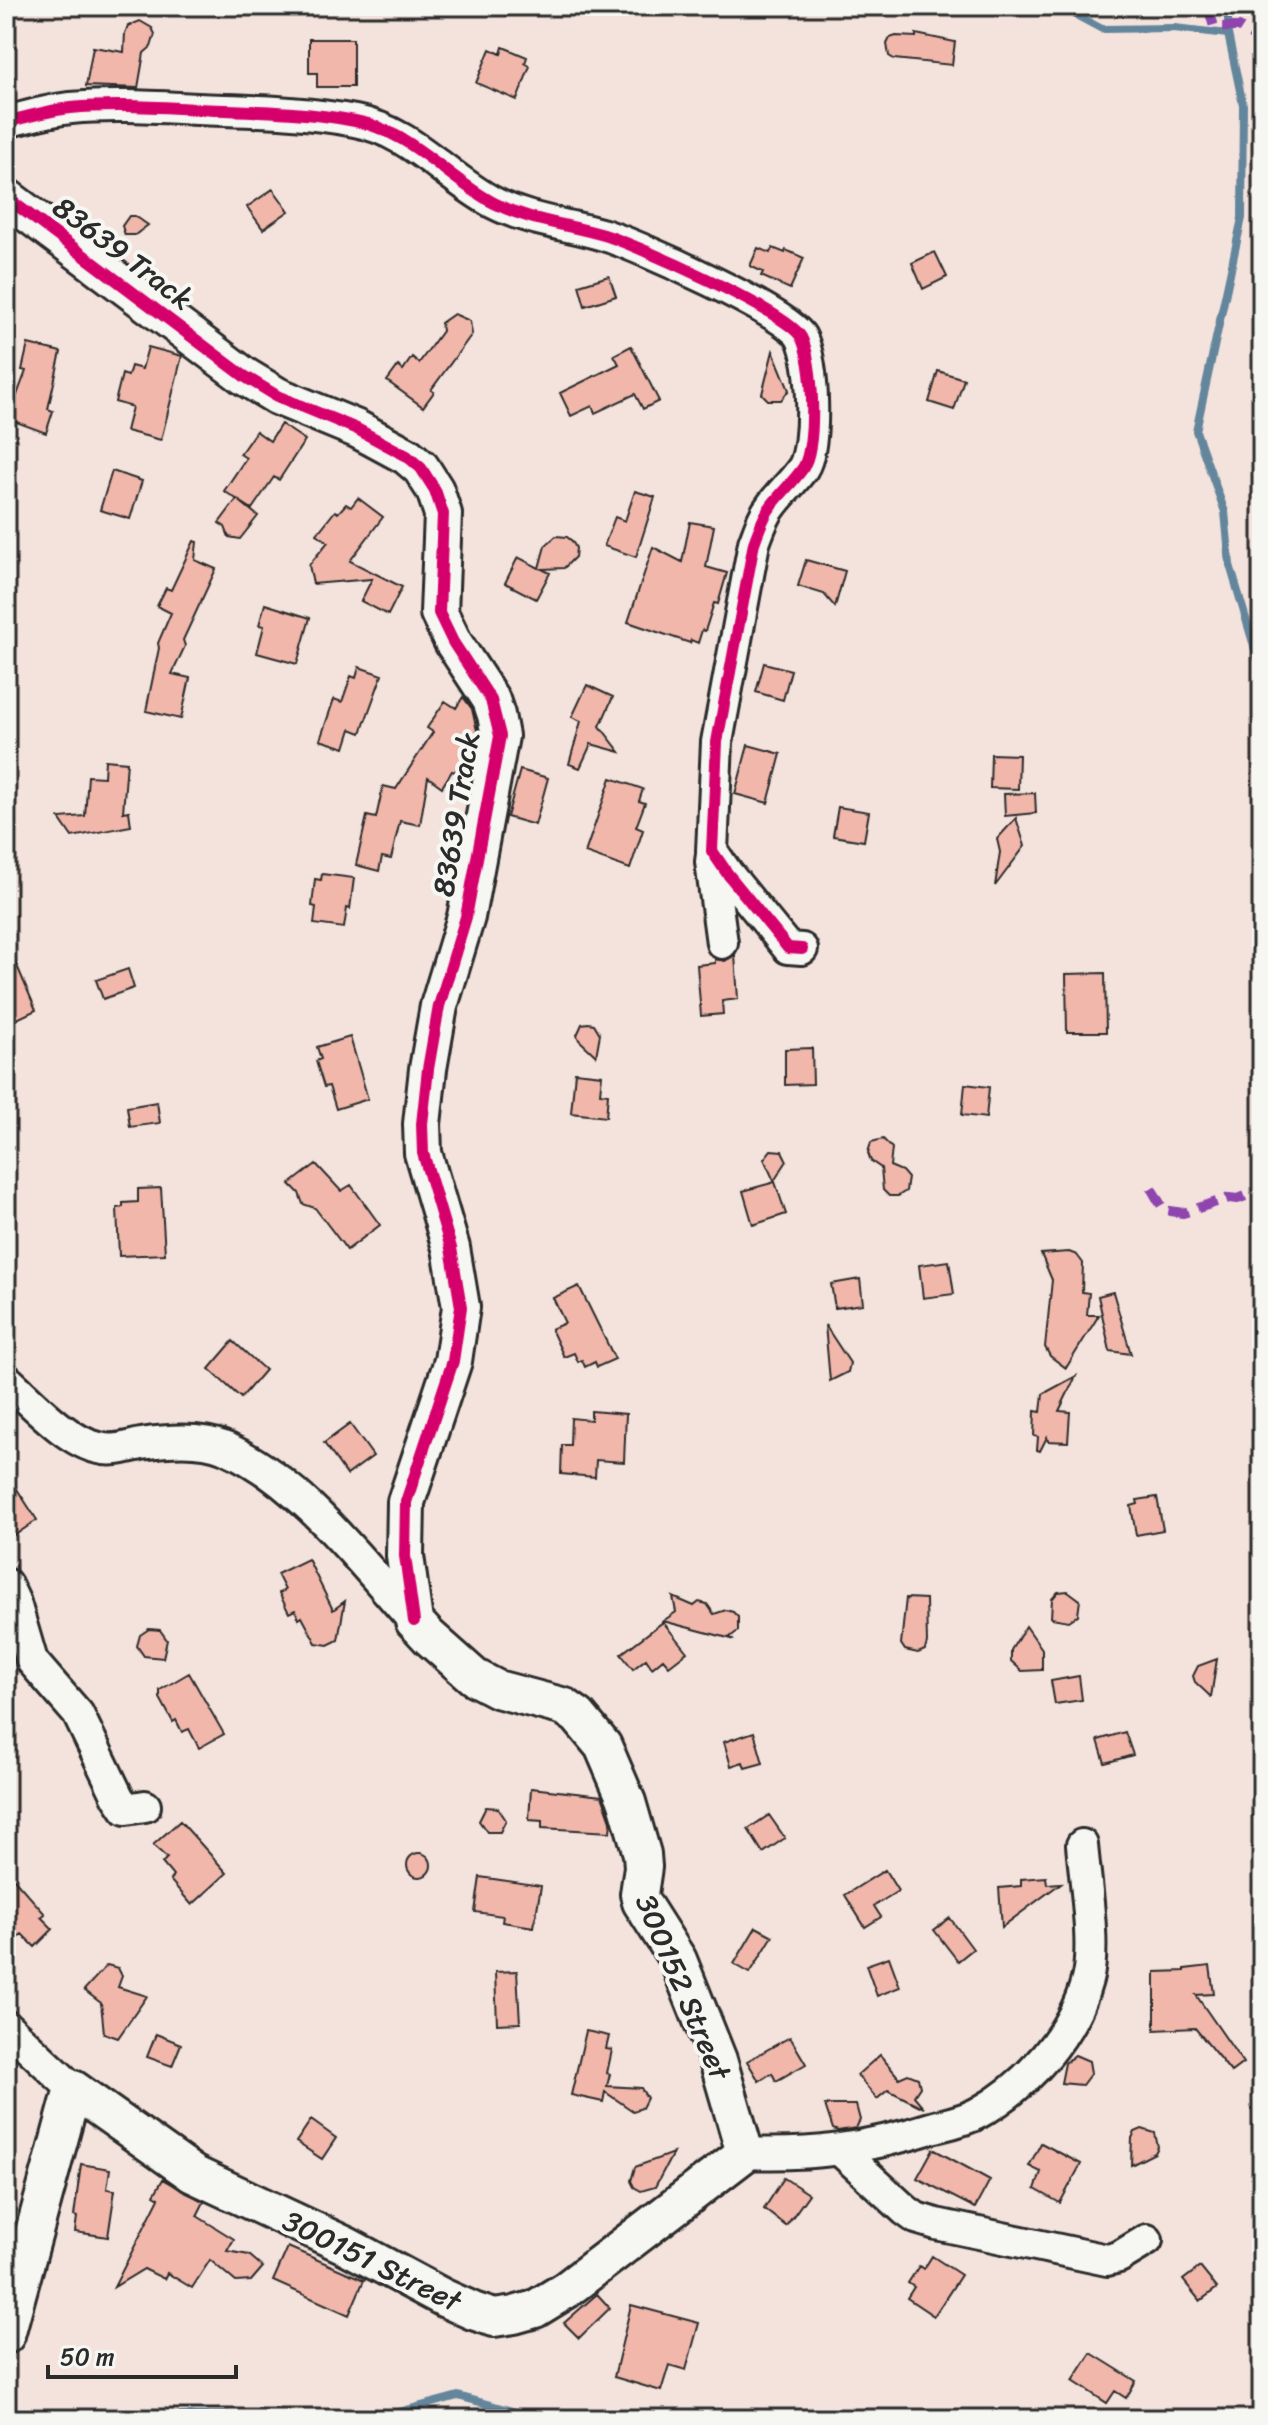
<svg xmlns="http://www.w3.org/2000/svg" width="1268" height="2425" viewBox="0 0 1268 2425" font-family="Sriracha,sans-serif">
	<rect width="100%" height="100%" fill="#f4e3dd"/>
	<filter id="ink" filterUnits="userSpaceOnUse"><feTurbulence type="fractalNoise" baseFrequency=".0125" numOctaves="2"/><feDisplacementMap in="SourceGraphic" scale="16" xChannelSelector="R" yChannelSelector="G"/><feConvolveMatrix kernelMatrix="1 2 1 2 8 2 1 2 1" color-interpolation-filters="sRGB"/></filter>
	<g filter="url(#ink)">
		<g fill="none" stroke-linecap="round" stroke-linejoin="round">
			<!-- stream -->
			<path stroke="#64869c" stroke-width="8" d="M1059,6L1102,29L1174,28L1228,34
				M1228,6V34L1243,105L1242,218L1196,431L1225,512L1230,565L1262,673
				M1262,1043V1046
				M27,2419L227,2415L236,2419
				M373,2419L458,2396L541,2419"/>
		</g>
		<!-- building -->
		<path fill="#f1b7ab" stroke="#2b2b2b" stroke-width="2" d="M140,21L152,28L155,34L151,47L144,53L138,88L86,86L93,47L124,52L125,33L128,26Z
			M916,34L955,42L952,65L894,59L889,56L887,44L890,38L896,36L916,37Z
			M309,39H353V87H317V73H309Z
			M503,47L527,57L525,63L530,66L517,100L476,83L490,49L501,54Z
			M273,189L289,211L263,229L247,207Z
			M129,216H135L148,225L135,235H125L122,226Z
			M758,248L770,253L773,248L785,253L786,250L804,258L790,289L761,276L763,272L750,266Z
			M935,252L947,277L923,289L912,263Z
			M609,276L616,296L585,306L579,285Z
			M454,314L470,321L472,334L431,390L434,392L423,407L387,381L398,366L403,370L412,357L419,363L442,331L441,323Z
			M28,344L61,352L48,409L53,411L46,433L8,419L26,371L22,370Z
			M631,346L659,401L643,409L635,394L595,413L592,406L571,416L560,393L619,364L614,355Z
			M148,347L182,356L161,440L126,431L132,407L115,402L122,374L128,376L131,366L142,369Z
			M773,351L789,390L781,400H768L762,394Z
			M938,371L964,379L954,410L929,402Z
			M281,424L305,440L279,480L274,477L252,509L224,491L246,458L240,454L256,431L270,441Z
			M112,471L142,481L130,519L100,510Z
			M635,491L655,497L636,557L604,546L615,517L625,521Z
			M358,498L383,517L350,561L402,587L388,615L361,601L372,579L313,584L309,565L328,542L317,534L335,511L338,513L346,504L351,507Z
			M237,499L258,516L240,539L229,537L225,527L219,523Z
			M690,522L714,526L706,567L727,573L718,604L714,603L705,631L702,630L698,643L691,640L690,643L628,622L653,547L682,562Z
			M556,536L567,537L572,541L576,548L575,557L564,568L542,569L550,573L536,599L505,583L518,557L539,568L545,546Z
			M194,541L197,542L195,560L216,569L183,640L185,646L172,674L190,678L181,719L146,711L159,648L158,643L171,613L157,606L166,588L171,590Z
			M806,560L845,571L835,607L824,594L798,586Z
			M265,604L310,618L297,664L257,653L264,626L259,625Z
			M764,663L791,670L783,700L756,692Z
			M359,667L382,675L361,733L351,729L345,748L320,740L334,699L342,702L351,676L356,678Z
			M587,685L613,697L600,726L620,752L591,744L580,768L569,764L581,721L572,717Z
			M463,697L472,709L478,735L455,772L452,771L442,787L428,777L420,825L400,821L391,859L382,857L379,871L356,865L367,816L376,818L383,786L396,789L433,732L427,728L445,701L456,708Z
			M748,745L781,754L768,803L735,794Z
			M991,754L1019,755L1018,789L990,788Z
			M105,760L127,762L123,812L129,811L131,826L72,837L59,818L85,816L88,776L104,777Z
			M520,770L548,778L535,825L507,817Z
			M611,778L643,789L639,801L645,803L636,827L643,830L630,869L585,853Z
			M1035,793L1036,813L1005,816L1004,794Z
			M838,807L869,812L864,841L833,836Z
			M1016,818L1025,846L995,886L1000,852L997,839Z
			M322,874L354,878L350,909L347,908L344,928L314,924L316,907L312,906L315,879L321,880Z
			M6,940L36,1010L13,1021L6,1005Z
			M735,955L738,999L722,1001L723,1014L701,1016L697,965L715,963V959L725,961Z
			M128,969L134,988L103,999L96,980Z
			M1105,973L1106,1032H1067L1066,974Z
			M588,1023L594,1024L600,1034L596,1056L579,1040L577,1035L582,1024Z
			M350,1037L368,1099L336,1109L329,1086L324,1087L316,1061L321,1059L317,1047Z
			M812,1048L813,1084L785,1085V1049Z
			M575,1072L602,1075L600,1093L608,1094L606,1117L571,1113Z
			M965,1084L989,1087L986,1118L962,1115Z
			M157,1102L160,1123L130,1127L127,1107Z
			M883,1139L892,1148L890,1166L902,1171L908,1178L906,1191L898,1196H889L883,1190L881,1168L871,1161L868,1153L871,1142Z
			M771,1150L782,1151L787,1161L774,1181L764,1159Z
			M316,1164L341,1191L351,1185L380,1225L347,1250L315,1208L303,1204L299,1193L290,1184Z
			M775,1182L786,1214L753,1225L743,1191Z
			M161,1188L165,1254L119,1256L117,1208L123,1207V1203L138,1202V1189Z
			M1069,1252L1077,1255L1083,1263L1082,1292L1089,1293L1087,1315H1099L1066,1368L1050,1356L1045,1347L1052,1280L1041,1254Z
			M949,1261L954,1294L923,1298L919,1265Z
			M860,1279L863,1304L835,1308L831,1284Z
			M579,1286L615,1359L597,1367L595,1362L585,1367L582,1360L578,1362L574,1353L564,1357L551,1329L565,1323L553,1298Z
			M1113,1292L1131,1354L1110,1351L1098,1296Z
			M825,1325L850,1363L848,1372L830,1381Z
			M233,1341L265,1370L241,1398L209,1369Z
			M1076,1376L1059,1411L1070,1412L1068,1442L1048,1441L1047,1437L1040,1451L1037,1450L1038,1437L1034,1436L1035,1411L1041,1412L1043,1394Z
			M591,1411L626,1414L624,1462L596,1460L595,1477L561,1474L562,1445H570L571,1418L591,1420Z
			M350,1424L373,1456L347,1475L324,1443Z
			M6,1472L37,1520L15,1535L6,1522Z
			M1157,1497L1163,1530L1136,1535L1131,1506L1138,1504L1137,1500Z
			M308,1559L333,1610L345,1601L338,1640L328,1645L316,1643L302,1617L299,1619L295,1610L289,1613L279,1593L285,1590L277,1574Z
			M1068,1591L1080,1600L1078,1615L1069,1621L1051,1618L1052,1599L1058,1592Z
			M673,1597L694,1606L699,1602L707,1604L714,1614L726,1610L733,1612L738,1617V1631L730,1637L732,1639L663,1621L676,1612Z
			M906,1598L926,1599L927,1643L925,1650L918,1653L905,1650L901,1644Z
			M663,1622L687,1652L669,1666L663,1659L652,1668L646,1659L633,1669L621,1654Z
			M1026,1626L1042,1649V1670L1022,1671L1011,1661V1650Z
			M149,1629L160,1630L167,1640L163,1658L144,1656L137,1646L140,1635Z
			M1217,1659L1211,1697L1195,1682L1193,1676L1198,1666Z
			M189,1673L224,1734L199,1748L189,1729L182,1732L176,1720L173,1722L160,1698V1690Z
			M1079,1676L1082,1700L1055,1704L1051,1681Z
			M754,1732L763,1763L745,1768L743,1762L731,1766L724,1742Z
			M1125,1732L1133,1755L1105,1763L1098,1740Z
			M531,1788L602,1796L611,1821L610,1832L542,1828V1821L529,1820Z
			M486,1807L498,1808L506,1820L500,1832H487L479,1821Z
			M769,1815L785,1838L763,1853L748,1829Z
			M180,1821L227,1873L192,1905L170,1880L173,1876L162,1863L167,1858L153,1845Z
			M407 1865a12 12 0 1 1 24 0a12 12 0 1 1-24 0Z
			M6,1870L45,1914L41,1917L53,1929L35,1947L22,1934L17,1938L6,1925Z
			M885,1870L898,1891L874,1906L881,1917L865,1927L845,1895Z
			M480,1877L541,1886L534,1927L502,1922L503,1916L475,1912Z
			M1046,1877L1047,1884L1061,1883L1002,1927L999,1888L1021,1886V1879Z
			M950,1918L973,1949L958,1961L934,1930Z
			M756,1927L773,1936L750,1973L734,1964Z
			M889,1957L900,1987L877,1996L866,1965Z
			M107,1965L118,1968L122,1976L118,1987L147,1996L118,2038L104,2033L101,2003L84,1990Z
			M1210,1966L1214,1994L1196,1995L1243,2063L1231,2072L1195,2028L1155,2030V1972L1185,1971V1969Z
			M517,1971L520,2023L497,2024L495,1972Z
			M586,2031L609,2036L606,2049L612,2050L607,2073L610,2074L607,2086L641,2088L647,2098L642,2108L633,2111L605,2092L603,2102L571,2095Z
			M156,2034L181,2044L172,2066L147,2057Z
			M790,2037L806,2064L776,2081L772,2073L759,2081L747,2061Z
			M880,2055L899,2078L908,2074L918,2078L920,2087L914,2096L924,2108L888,2090L877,2099L857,2075Z
			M1075,2055L1089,2061L1091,2073L1082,2085L1061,2083L1065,2063Z
			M825,2105H856L860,2120L856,2128L838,2131L833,2129Z
			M311,2120L336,2138L322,2159L296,2142Z
			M1142,2129L1155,2133L1158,2147L1155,2153L1131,2165L1132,2138L1135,2132Z
			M1041,2143L1081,2164L1060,2203L1035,2189L1041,2172L1029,2166Z
			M933,2149L990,2180L975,2208L917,2178Z
			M673,2153L655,2187L641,2191L634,2187L631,2181L635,2167Z
			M81,2164L110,2169L107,2189L115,2190L108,2237L75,2232L77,2217L74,2216Z
			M784,2178L809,2194L786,2226L764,2209Z
			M163,2179L204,2202L197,2216L234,2239L227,2251L249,2255L263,2267L251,2281L236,2282L210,2260L192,2288L167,2273L164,2279L144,2269L114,2287L159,2198L154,2195Z
			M288,2247L364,2280L349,2315L273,2281Z
			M932,2256L961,2275L934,2316L907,2298L914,2287L908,2283L919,2266L924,2269Z
			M1200,2267L1217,2288L1200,2301L1183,2280Z
			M597,2294L610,2308L579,2338L564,2323Z
			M631,2305L699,2323L686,2370L669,2365L661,2391L614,2377Z
			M1091,2353L1136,2381L1126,2398L1115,2391L1107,2403L1073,2381Z"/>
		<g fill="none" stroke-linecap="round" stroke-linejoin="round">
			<!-- minor casing -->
			<g stroke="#2b2b2b" stroke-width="36">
				<path id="minor" d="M6,122C27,117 49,110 71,108C113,104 156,107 198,109C250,111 303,111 355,121C411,131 445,177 494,203C529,221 567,224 604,235C637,245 787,312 801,337C814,361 817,445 803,468C794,481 782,492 772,505C763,516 759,530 754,543L717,742L712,851L727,873L788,948L802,949
					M712,854L711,862L722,943
					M6,1379C30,1400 67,1442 99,1448C113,1452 127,1447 141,1444C167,1440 201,1437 226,1448C300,1481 360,1561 414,1621
					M6,1584L15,1603L32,1661L78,1714L118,1797L126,1809L145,1806
					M6,2026L73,2089
					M841,2151L905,2210L916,2218L936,2224L1107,2260L1119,2257L1147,2240
					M745,2153C811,2156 868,2148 931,2128C946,2124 964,2121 978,2113C1027,2086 1073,2034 1087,1980C1096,1948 1085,1880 1082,1845"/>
			</g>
			<!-- tertiary casing -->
			<g stroke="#2b2b2b" stroke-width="42">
				<path id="tertiary" d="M6,197L244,376L277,396L357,429L407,456L421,468L435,490L443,514L439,613L453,642L491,700L496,715L500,736L466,917L439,1006L428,1069L422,1124L423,1153L451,1248L461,1307L453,1361L406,1502L405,1556L414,1621L429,1637L474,1677L497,1689L565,1707L578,1716L603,1746L627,1802L642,1854L643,1867L639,1894L641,1902L678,1960L718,2060L745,2153L566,2290L535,2309L514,2315L494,2318L473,2311L444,2298L347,2246L193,2174L73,2089L6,2335"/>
			</g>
			<!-- minor -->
			<use href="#minor" stroke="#f6f6f2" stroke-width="30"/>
			<!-- tertiary -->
			<use href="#tertiary" stroke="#f6f6f2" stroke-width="36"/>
			<!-- quiet -->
			<path stroke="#8e44ad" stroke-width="10" stroke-dasharray="20 10" stroke-linecap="butt" d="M1208,6L1214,27H1239L1262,42
				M1151,1188L1164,1210L1183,1213L1229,1198L1238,1199L1262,1189"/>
			<!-- cycleway casing -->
			<g stroke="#f6f6f2" stroke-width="17">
				<path id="cycleway" d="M6,122C27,117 49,110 71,108C113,104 156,107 198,109C250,111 303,111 355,121C411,131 445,177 494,203C529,221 567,224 604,235C637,245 787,312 801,337C814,361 817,445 803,468C794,481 782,492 772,505C763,516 759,530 754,543L717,742L712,851L727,873L788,948L802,949
					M6,197L244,376L277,396L357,429L407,456L421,468L435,490L443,514L439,613L453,642L491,700L500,736L466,917L439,1006L428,1069L422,1124L423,1153L451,1248L461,1307L453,1361L406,1502L405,1556L414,1621"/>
			</g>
			<!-- cycleway -->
			<use href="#cycleway" stroke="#d6006c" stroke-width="12"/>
		</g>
	</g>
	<g text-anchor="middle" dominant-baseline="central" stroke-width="8" stroke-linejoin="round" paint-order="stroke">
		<!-- street labels -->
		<g font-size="30" fill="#2b2b2b" stroke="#f6f6f2">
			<text transform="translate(123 253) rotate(37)">83639 Track</text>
			<text transform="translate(456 814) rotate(-81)">83639 Track</text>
			<text transform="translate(683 1987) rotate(67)">300152 Street</text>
			<text transform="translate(372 2261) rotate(26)">300151 Street</text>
		</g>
	</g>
	<!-- margin -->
	<rect width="1268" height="2425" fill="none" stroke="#f6f6f2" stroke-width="32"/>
	<rect x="16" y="16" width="1236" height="2393" fill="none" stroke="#2b2b2b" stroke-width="3" filter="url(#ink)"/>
	<!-- scale -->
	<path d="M48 2365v12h188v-12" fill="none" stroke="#2b2b2b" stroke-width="4"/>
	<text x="60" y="2365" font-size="24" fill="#2b2b2b" stroke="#f6f6f2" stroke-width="6" paint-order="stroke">50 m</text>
</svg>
